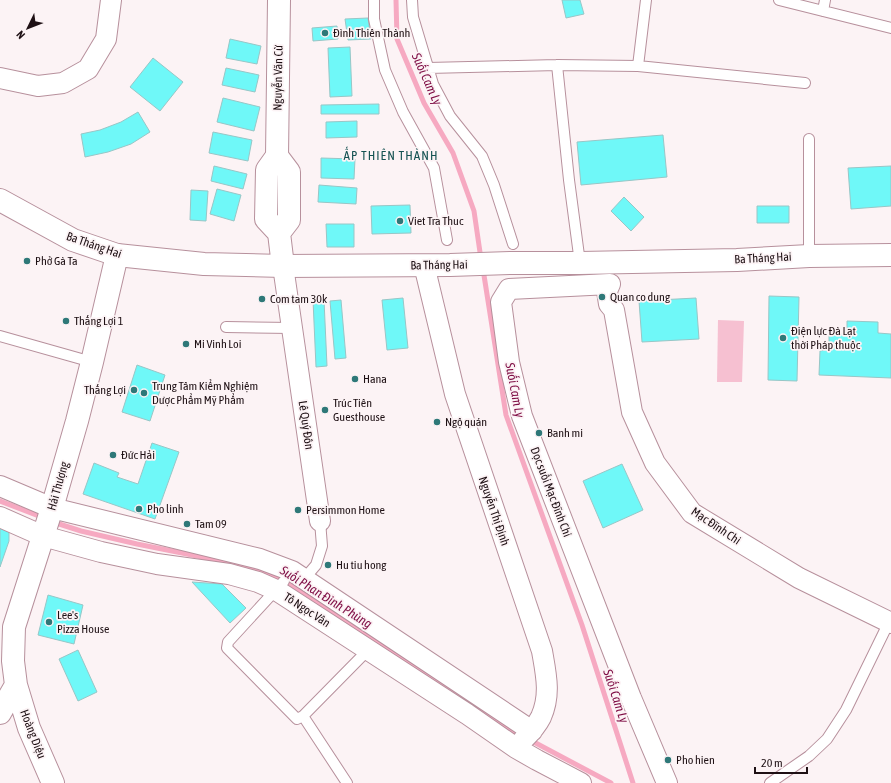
<svg xmlns="http://www.w3.org/2000/svg" width="891" height="783" viewBox="0 0 891 783" font-family="'Asap Condensed',sans-serif">
	<rect width="100%" height="100%" fill="#fcf3f5"/>
	<!-- green -->
	<path fill="#f6c0d1" d="M718,320L744,321L742,382H717Z"/>
	<g fill="none" stroke-linecap="round" stroke-linejoin="round">
		<!-- stream -->
		<path stroke="#f6a9c1" stroke-width="5" d="M396,0L397,39L424,103L453,153L474,211L481,259
			M483,269L506,415L582,625L633,783
			M0,501L44,518
			M53,522L81,531L137,544L227,562L260,571L278,577L300,590L501,723L519,734
			M530,740L611,783"/>
	</g>
	<!-- building -->
	<path fill="#6ff8f8" stroke="#98c6c6" d="M562,0H580L584,14L566,18Z
		M368,18L371,39L348,40L345,19Z
		M337,26L338,39L313,41L312,28Z
		M230,39L261,46L257,64L226,58Z
		M350,47L352,96L330,97L328,48Z
		M153,58L183,82L160,111L130,87Z
		M226,68L259,75L255,92L222,85Z
		M223,98L260,107L254,131L217,122Z
		M379,104V114H321V105Z
		M138,112L150,132L131,144L108,152L85,157L81,134L100,130L121,122Z
		M357,121V137L326,138V122Z
		M213,132L252,140L248,161L209,153Z
		M663,135L667,177L581,185L577,142Z
		M321,158L355,159L354,179L321,178Z
		M214,166L247,174L243,189L211,181Z
		M891,166V206L851,209L848,168Z
		M319,185L357,188L356,204L318,202Z
		M217,189L241,195L234,221L210,214Z
		M191,190L208,191L206,221L190,220Z
		M624,197L644,217L631,231L611,211Z
		M410,205L411,233L372,234L371,206Z
		M757,206H789V223H757Z
		M326,224H354V247H327Z
		M769,296L799,297L797,381L768,380Z
		M403,298L408,348L387,350L382,300Z
		M696,298L699,339L642,342L639,301Z
		M313,300H324L327,366L316,367Z
		M341,300L346,358L335,359L330,301Z
		M847,321L878,322V333L891,334V378L819,375L820,351L829,349V334H847Z
		M137,365L165,375L150,421L122,412Z
		M152,443L179,452L155,519L83,494L94,463L119,473L117,477L138,484Z
		M622,464L643,510L603,528L583,481Z
		M0,524L9,532V541L0,567Z
		M192,582L222,584L246,608L230,623Z
		M48,595L83,605L74,644L38,635Z
		M78,650L97,692L78,701L59,659Z"/>
	<g fill="none" stroke-linecap="round" stroke-linejoin="round">
		<!-- service casing -->
		<g stroke="#b7909c" stroke-width="12">
			<path id="service" d="M374,0V19L385,70L403,112L434,168L447,240
				M412,0L413,17L433,84L450,116L482,156L494,185L513,244
				M779,0L891,28
				M823,11L825,0
				M638,66L646,0
				M428,68L557,65
				M809,256V139
				M580,263L569,180L557,65L638,66L805,83
				M226,327L292,328
				M0,336L92,362
				M304,579L316,565L322,546L320,521
				M284,581L228,642L227,648L297,719L303,716L347,783
				M303,716L368,650
				M770,783L809,756L827,739L846,710L889,622"/>
		</g>
		<!-- minor casing -->
		<g stroke="#b7909c" stroke-width="22">
			<path id="minor" d="M0,78L38,86L63,83L88,69L106,39L111,0
				M424,265L455,394L542,651C546,674 551,695 541,717C537,725 530,733 523,740
				M283,266L320,521
				M610,284L509,289L501,302L509,362L522,416L631,698L667,783
				M610,284L607,291L609,304L614,310L632,412L655,463L692,513L799,578L891,623
				M0,486L52,508L260,559L292,571L532,731
				M0,517L43,536L101,552L157,564L229,574L258,582L276,590L467,714L516,748L537,760L581,783"/>
		</g>
		<!-- tertiary casing -->
		<g stroke="#b7909c" stroke-width="24">
			<path id="tertiary" d="M0,713L16,685
				M53,783L29,728L16,685L13,661L14,627L52,508L77,421L92,362L117,255"/>
		</g>
		<!-- secondary casing -->
		<g stroke="#b7909c" stroke-width="24">
			<path id="secondary" d="M279,0L277,156L267,170L266,219L279,233L283,266
				M277,156L289,172V220L279,233
				M0,200L73,240L117,255L204,264L283,266L450,265L510,263H580L737,260L809,256L891,255"/>
		</g>
		<!-- service -->
		<use href="#service" stroke="#fff" stroke-width="10"/>
		<!-- minor -->
		<use href="#minor" stroke="#fff" stroke-width="20"/>
		<!-- tertiary -->
		<use href="#tertiary" stroke="#fff" stroke-width="22"/>
		<!-- secondary -->
		<use href="#secondary" stroke="#fff" stroke-width="22"/>
	</g>
	<!-- markers -->
	<g fill="#2e7878" stroke="#fcf3f5" stroke-width="1.5">
		<circle cx="325" cy="33" r="4"/>
		<circle cx="400" cy="221" r="4"/>
		<circle cx="27" cy="261" r="4"/>
		<circle cx="602" cy="297" r="4"/>
		<circle cx="262" cy="299" r="4"/>
		<circle cx="66" cy="321" r="4"/>
		<circle cx="783" cy="338" r="4"/>
		<circle cx="186" cy="344" r="4"/>
		<circle cx="355" cy="379" r="4"/>
		<circle cx="134" cy="390" r="4"/>
		<circle cx="144" cy="393" r="4"/>
		<circle cx="325" cy="410" r="4"/>
		<circle cx="437" cy="422" r="4"/>
		<circle cx="539" cy="433" r="4"/>
		<circle cx="113" cy="455" r="4"/>
		<circle cx="139" cy="509" r="4"/>
		<circle cx="298" cy="510" r="4"/>
		<circle cx="187" cy="524" r="4"/>
		<circle cx="328" cy="565" r="4"/>
		<circle cx="49" cy="622" r="4"/>
		<circle cx="668" cy="760" r="4"/>
	</g>
	<g text-anchor="middle" dominant-baseline="central" stroke-width="3.5" stroke-linejoin="round" paint-order="stroke">
		<!-- poi labels -->
		<g font-size="12" fill="#1e1014" stroke="#fcf3f5" text-anchor="start">
			<text x="333" y="33">Đình Thiên Thành</text>
			<text x="408" y="221">Viet Tra Thuc</text>
			<text x="35" y="261">Phở Gà Ta</text>
			<text x="610" y="297">Quan co dung</text>
			<text x="270" y="299">Com tam 30k</text>
			<text x="74" y="321">Thắng Lợi 1</text>
			<text x="791" y="331">Điện lực Đà Lạt<tspan x="791" dy="14">thời Pháp thuộc</tspan></text>
			<text x="194" y="344">Mi Vinh Loi</text>
			<text x="363" y="379">Hana</text>
			<text x="152" y="386">Trung Tâm Kiểm Nghiệm<tspan x="152" dy="14">Dược Phẩm Mỹ Phẩm</tspan></text>
			<text x="126" y="390" text-anchor="end">Thắng Lợi</text>
			<text x="333" y="403">Trúc Tiên<tspan x="333" dy="14">Guesthouse</tspan></text>
			<text x="445" y="422">Ngộ quán</text>
			<text x="547" y="433">Banh mi</text>
			<text x="121" y="455">Đức Hải</text>
			<text x="147" y="509">Pho linh</text>
			<text x="306" y="510">Persimmon Home</text>
			<text x="195" y="524">Tam 09</text>
			<text x="336" y="565">Hu tiu hong</text>
			<text x="57" y="615">Lee's<tspan x="57" dy="14">Pizza House</tspan></text>
			<text x="676" y="760">Pho hien</text>
		</g>
		<!-- street labels -->
		<g font-size="12" fill="#1e1014" stroke="#fcf3f5">
			<text transform="translate(278 78) rotate(-89)">Nguyễn Văn Cừ</text>
			<text transform="translate(94 245) rotate(19)">Ba Tháng Hai</text>
			<text transform="translate(763 258) rotate(-3)">Ba Tháng Hai</text>
			<text transform="translate(439 265) rotate(-1)">Ba Tháng Hai</text>
			<text transform="translate(306 425) rotate(82)">Lê Quý Đôn</text>
			<text transform="translate(58 486) rotate(-74)">Hải Thượng</text>
			<text transform="translate(551 492) rotate(69)">Dọc suối Mạc Đĩnh Chi</text>
			<text transform="translate(494 511) rotate(71)">Nguyễn Thị Định</text>
			<text transform="translate(716 526) rotate(34)">Mạc Đĩnh Chi</text>
			<text transform="translate(307 610) rotate(33)">Tô Ngọc Vân</text>
			<text transform="translate(33 734) rotate(69)">Hoàng Diệu</text>
		</g>
		<!-- water labels -->
		<g font-size="13" font-style="italic" fill="#7f0e45" stroke="#fcf3f5">
			<text transform="translate(427 79) rotate(66)">Suối Cam Ly</text>
			<text transform="translate(515 390) rotate(79)">Suối Cam Ly</text>
			<text transform="translate(326 597) rotate(32)">Suối Phan Đình Phùng</text>
			<text transform="translate(616 696) rotate(72)">Suối Cam Ly</text>
		</g>
		<!-- neighbourhood labels -->
		<g font-size="13" letter-spacing="1" fill="#155252" stroke="#fcf3f5">
			<text x="391" y="155">ẤP THIÊN THÀNH</text>
		</g>
	</g>
	<!-- north arrow -->
	<g transform="translate(28 28) rotate(227)" stroke="#fcf3f5" stroke-width="3" paint-order="stroke">
	<path d="M0-3L7 15L0 10L-7 15Z" fill="#1e1014"/>
	<text y="-6" font-size="11" font-weight="bold" text-anchor="middle" fill="#1e1014">N</text>
	</g>
	<!-- scale -->
	<path d="M755 767v6h52v-6" fill="none" stroke="#1e1014" stroke-width="2"/>
	<text x="761" y="767" font-size="12" fill="#1e1014" stroke="#fcf3f5" stroke-width="3" paint-order="stroke">20 m</text>
</svg>
